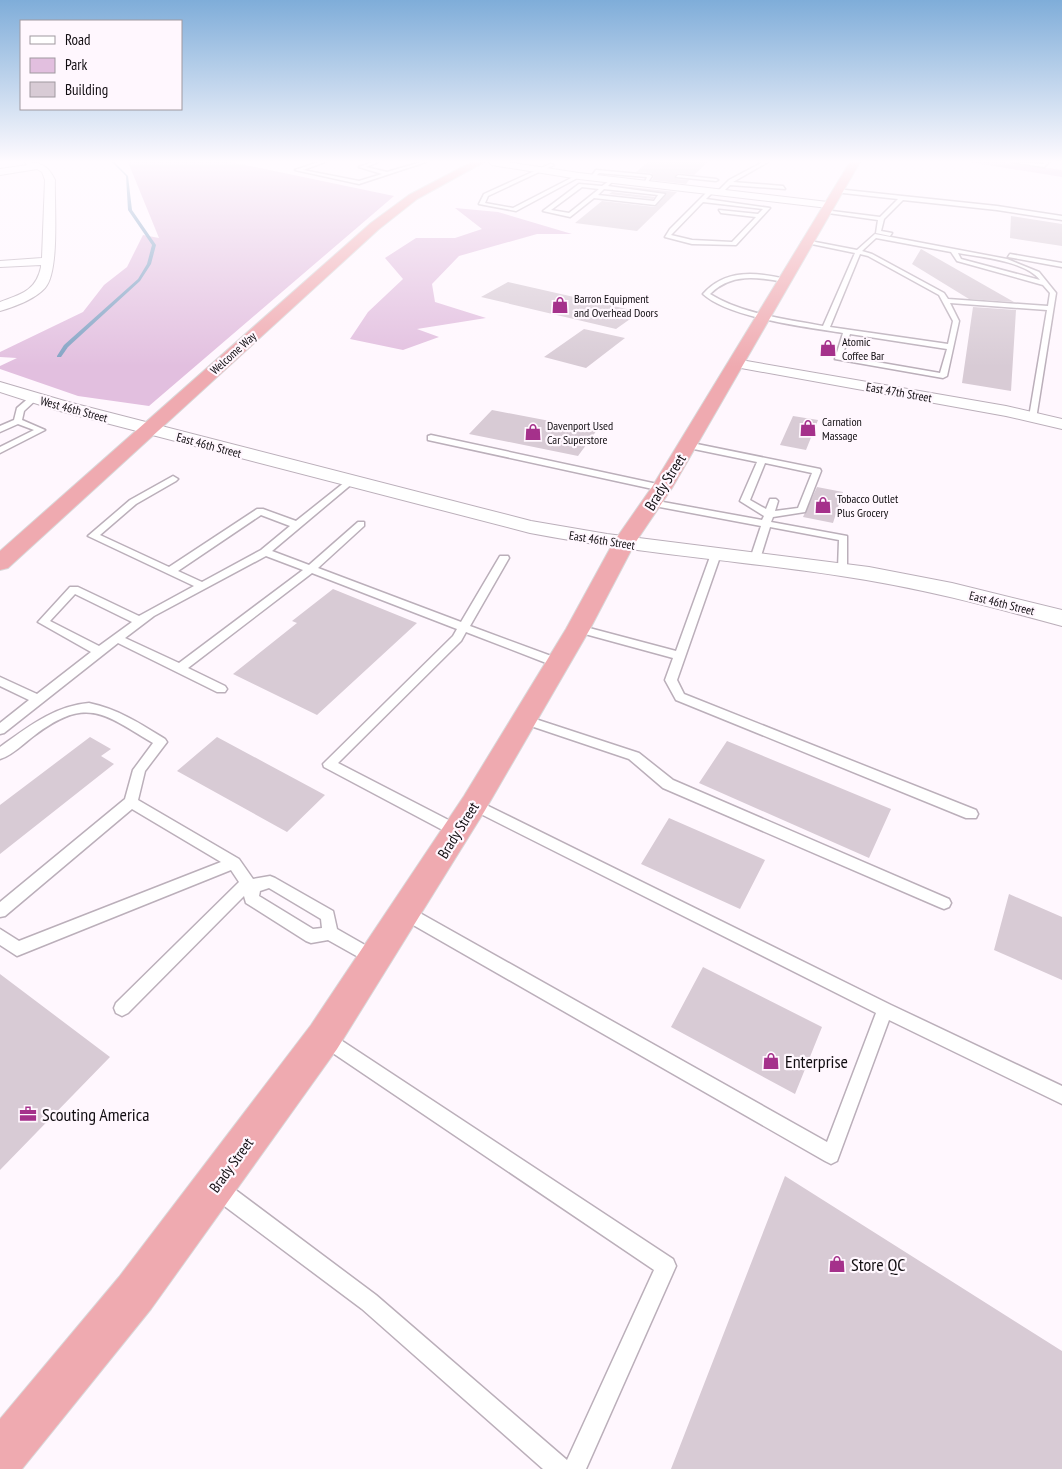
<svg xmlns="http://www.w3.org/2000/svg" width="1062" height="1469" viewBox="0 0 1062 1469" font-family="'PT Sans Narrow',sans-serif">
	<rect width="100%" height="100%" fill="#fff7fe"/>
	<!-- green -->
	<path fill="#e2bfdf" d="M128,162H231L394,196L149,406L78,396L0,369V366L17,358L0,357V352L83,312L104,285L127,267L143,235L159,238Z
		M969,162H1002L1062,170V177Z
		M455,208L498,212L572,234H537L459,256L432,284L435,302L486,318L417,329L439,337L403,350L350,339L368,312L403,279L385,258L416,238H455L482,229Z"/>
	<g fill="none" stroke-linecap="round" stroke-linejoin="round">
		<!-- stream -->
		<path fill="#81a2c3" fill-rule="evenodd" d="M112,162H114L128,176L132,210L156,245L151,264L140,281L68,347L61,357H57V356L64,345L138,279L147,264L152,245L128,210L126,176Z"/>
	</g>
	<!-- building -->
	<path fill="#d8cbd5" d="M648,162H708L694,175L678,173L675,176L676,179L689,180L686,184L652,180L654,176L651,173L636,172Z
		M619,186L677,192L637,231L575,223L602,201L655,207L667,194Z
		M612,192L655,197L653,199L609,194Z
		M1011,216L1062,224V246L1010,238Z
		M921,249L1014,302L969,299L912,264Z
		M508,282L640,312L616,329L481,297Z
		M973,307L1016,310L1011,391L962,383Z
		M584,329L625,338L586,368L544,357Z
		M492,410L597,430L578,456L469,434Z
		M793,416L818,420L806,450L780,445Z
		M817,487L843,492L833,523L803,517Z
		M333,589L417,623L317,715L233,674L297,623L292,621Z
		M90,737L111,749L101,756L114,764L0,854V805Z
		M217,737L325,795L287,832L177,771Z
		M727,741L891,809L869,858L699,783Z
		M669,818L765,860L740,909L641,864Z
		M1009,894L1062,917V980L994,950Z
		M703,967L822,1027L795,1094L671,1027Z
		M0,974L110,1057L0,1170Z
		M785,1176L1062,1351V1469H671Z"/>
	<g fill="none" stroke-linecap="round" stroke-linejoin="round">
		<!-- service casing -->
		<g stroke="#bbafba" stroke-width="3">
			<path id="service" d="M319,162H325L303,170L359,181L382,174L359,167L373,162H378L366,167L387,172L421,162H426L359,184L295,170Z
				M763,162H768L733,182L783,186L785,189L730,185L722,193L717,192L729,180Z
				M1012,162L1043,164L1045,162H1049L1044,167Z
				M550,164L554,165L488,196L485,203L513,208L577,175L581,176L516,211L479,204L484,194Z
				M596,170L650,175L652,176L646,185L644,184L647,177L599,173L594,178H590Z
				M678,175L716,179L718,180L716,181L676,177Z
				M612,179L614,180L608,186L665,194L655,205L594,198L570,217L543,211L579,184L602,186ZM582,187L599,189L569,213L551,210ZM604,189L658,195L654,201L598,195Z
				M836,189L997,206L1062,216V220L997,210L903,200L884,219L881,231L892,233L890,236L876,233L878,220L821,212L824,210L880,217L898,199L834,192Z
				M709,190L714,191L706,199L770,208L736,245L692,244L665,237L670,229ZM703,202L763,209L758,214L719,210L721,213L756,217L732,242L692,240L671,235Z
				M875,234L1007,259L1039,272L1056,293L1036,419L1029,417L1047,310L950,303L959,321L947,376L943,378L835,359L843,333C807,327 729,318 703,294C725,269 756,272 786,279L784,282C757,277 731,273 710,294C742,314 786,319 823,326L855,253L802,242L805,240L857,250ZM876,238L951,252L957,261L1043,285L1050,293L1048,306L948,299L944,293L872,254L862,251ZM958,253C981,257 1025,261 1040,280L961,259ZM860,254L868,256L939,295L953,321L948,344L830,327ZM850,334L947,349L940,373L842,356Z
				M1010,254L1062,263V267L1008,257Z
				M31,396L38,398L24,411L22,420L45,430L0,453V447L34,430L18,424L0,432V426L14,420L17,408Z
				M431,435L662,485L667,488L662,491L428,440V436Z
				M687,442L820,469L821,471L805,512L773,517L771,522L847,536V571H839L838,569L839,540L770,527L760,559L755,562L750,559L761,526L649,505L647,503L652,500L762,520L764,516L740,501L757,462L684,447V443ZM765,463L812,473L798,508L775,511L778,501L776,499H770L766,509L750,500Z
				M173,476L178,479L176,481L136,504L100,535L169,567L257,509H263L296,521L350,478L355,481L353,483L272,551L309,565L358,522H364V526L318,568L461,622L500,556H508L509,558L470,626L562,660L564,663L562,666H554L466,632L461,641L338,763L462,827L464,831L462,835L457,836L452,835L324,767L323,764L453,636L457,629L312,573L188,668L225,686L227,689L225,692H217L118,643L4,733L0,734V723L29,700L0,686V677L37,694L91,652L38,622L70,587H78L139,616L194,586L88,536L130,500ZM261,515L290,526L261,550L202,582L178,571ZM266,556L303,570L179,663L125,638L154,616ZM75,594L132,622L99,646L50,621Z
				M716,551L721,554L677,680L684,694L976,810L978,814L976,818H966L676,700L665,680L673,658L574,631L572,629L578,625L676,651L711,554Z
				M89,703C118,709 141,724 165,739L167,742L145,771L138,800L239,859L253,879L270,876L275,878L333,911L337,929L379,953L382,958L379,963L374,965L369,963L328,940L311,943L306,941L246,903L244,896L128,1013L122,1016L116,1013L114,1008L116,1003L239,882L231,870L17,956L0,945V929L19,941L221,862L132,809L5,916L0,917V902L125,799L133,770L153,743C104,714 87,696 35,735C24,743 13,755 0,759V747C28,727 54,706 89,703ZM269,888L321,919L322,928L313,929L259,896L260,891Z
				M523,715L639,753L673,780L949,899L951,903L949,907L944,909L939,907L663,788L629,759L519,722L517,719Z
				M474,799L891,1005L1062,1086V1104L889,1020L837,1161L831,1164L825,1161L401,918L399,913L401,908L406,907L411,908L827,1142L876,1013L469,808L467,804L469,800Z
				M324,1029L673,1259L676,1266L586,1469H543L362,1309L211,1196L209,1189L211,1182L218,1180L225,1182L376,1295L567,1460L654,1270L318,1043L316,1037L318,1031Z"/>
		</g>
		<!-- minor casing -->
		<g stroke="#bbafba" stroke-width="2">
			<path id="minor" d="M24,162C40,162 48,165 55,180C54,204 60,271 45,288C35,299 14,307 0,311V302C21,294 36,291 41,267V265L0,267V261L42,258L45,180L42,172L37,169L0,175V169L28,165Z
				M488,162H506L579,173L828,202L833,205L828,208L579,179L492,165Z
				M735,359L1006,406L1062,419V429L1006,416L730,366L728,363Z"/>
		</g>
		<!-- tertiary casing -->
		<g stroke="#bbafba" stroke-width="2">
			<path id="tertiary" d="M0,382L68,402L531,521L607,534L869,567L952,583L1062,610V626C989,606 916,587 841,576C737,560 633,553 530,533L56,410L0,392Z"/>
		</g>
		<!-- trunk casing -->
		<g stroke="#d9d8d9" stroke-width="2">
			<path id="trunk" d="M472,162H484L417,199L379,229L8,568L0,570V551L371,223L409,195Z
				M850,162H860L672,488L635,543L590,629L484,812L337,1049L151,1309L22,1469H0V1419L119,1277L311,1025L464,796L566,629L613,543L652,487Z"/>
		</g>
		<!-- service -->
		<use href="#service" fill="#fff" fill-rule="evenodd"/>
		<!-- minor -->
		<use href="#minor" fill="#fff" fill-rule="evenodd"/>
		<!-- tertiary -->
		<use href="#tertiary" fill="#fff" fill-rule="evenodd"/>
		<!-- trunk -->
		<use href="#trunk" fill="#efaab0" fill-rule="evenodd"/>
	</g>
	<!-- sky -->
	<linearGradient id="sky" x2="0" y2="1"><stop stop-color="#7fadd9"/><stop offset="0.44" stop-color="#fffbff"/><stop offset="1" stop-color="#fffbff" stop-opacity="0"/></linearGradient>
	<rect width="1062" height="367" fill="url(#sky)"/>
	<!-- icons -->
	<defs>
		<g id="shop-bare" transform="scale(1.35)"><path d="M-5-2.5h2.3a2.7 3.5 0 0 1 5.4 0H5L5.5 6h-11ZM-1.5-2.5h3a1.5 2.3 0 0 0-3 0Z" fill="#a5318b" stroke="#fff7fe" stroke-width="2.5" paint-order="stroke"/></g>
		<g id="office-bare" transform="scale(1.35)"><path d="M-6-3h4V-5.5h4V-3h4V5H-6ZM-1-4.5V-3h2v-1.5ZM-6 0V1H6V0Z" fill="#a5318b" stroke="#fff7fe" stroke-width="2.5" paint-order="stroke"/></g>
	</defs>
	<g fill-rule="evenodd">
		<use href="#shop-bare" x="560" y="305"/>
		<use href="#shop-bare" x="828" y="348"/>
		<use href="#shop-bare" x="808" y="428"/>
		<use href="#shop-bare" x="533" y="432"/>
		<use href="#shop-bare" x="823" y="505"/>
		<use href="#shop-bare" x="771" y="1061"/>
		<use href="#office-bare" x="28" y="1114"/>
		<use href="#shop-bare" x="837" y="1264"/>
	</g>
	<g text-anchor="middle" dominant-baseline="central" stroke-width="4.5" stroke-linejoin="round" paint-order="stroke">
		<!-- far-poi labels -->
		<g font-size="12" fill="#110d11" stroke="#fff7fe" text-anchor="start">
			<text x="574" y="298">Barron Equipment<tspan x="574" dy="14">and Overhead Doors</tspan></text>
			<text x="842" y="341">Atomic<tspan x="842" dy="14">Coffee Bar</tspan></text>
			<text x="822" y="421">Carnation<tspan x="822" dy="14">Massage</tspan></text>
			<text x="547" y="425">Davenport Used<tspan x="547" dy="14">Car Superstore</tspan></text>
			<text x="837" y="498">Tobacco Outlet<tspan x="837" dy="14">Plus Grocery</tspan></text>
		</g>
		<!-- far-street labels -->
		<g font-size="12" fill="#110d11" stroke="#fff7fe">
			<text transform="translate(233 353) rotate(-42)">Welcome Way</text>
			<text transform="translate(899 392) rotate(10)">East 47th Street</text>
			<text transform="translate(74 409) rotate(15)">West 46th Street</text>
			<text transform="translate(209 445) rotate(15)">East 46th Street</text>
			<text transform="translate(602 540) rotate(9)">East 46th Street</text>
			<text transform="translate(1002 603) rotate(14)">East 46th Street</text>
		</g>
		<!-- street labels -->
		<g font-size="15" fill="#110d11" stroke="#fff7fe">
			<text transform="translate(665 482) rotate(-58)">Brady Street</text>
			<text transform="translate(458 830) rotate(-58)">Brady Street</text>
			<text transform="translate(231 1165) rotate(-54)">Brady Street</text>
		</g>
		<!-- near-poi labels -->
		<g font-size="18" fill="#110d11" stroke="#fff7fe" text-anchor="start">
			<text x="785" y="1061">Enterprise</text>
			<text x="42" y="1114">Scouting America</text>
			<text x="851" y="1264">Store QC</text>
		</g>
	</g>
	<!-- legend -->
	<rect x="20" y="20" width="162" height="90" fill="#fff7fe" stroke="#a0999f"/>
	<rect x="30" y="36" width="25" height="8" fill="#ffffff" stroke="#a0999f"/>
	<text x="65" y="45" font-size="15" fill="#110d11">Road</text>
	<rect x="30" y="58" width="25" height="15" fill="#e2bfdf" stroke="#a0999f"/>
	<text x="65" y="70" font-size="15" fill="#110d11">Park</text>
	<rect x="30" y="82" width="25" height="15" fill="#d8cbd5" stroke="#a0999f"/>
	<text x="65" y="95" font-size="15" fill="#110d11">Building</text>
</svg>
